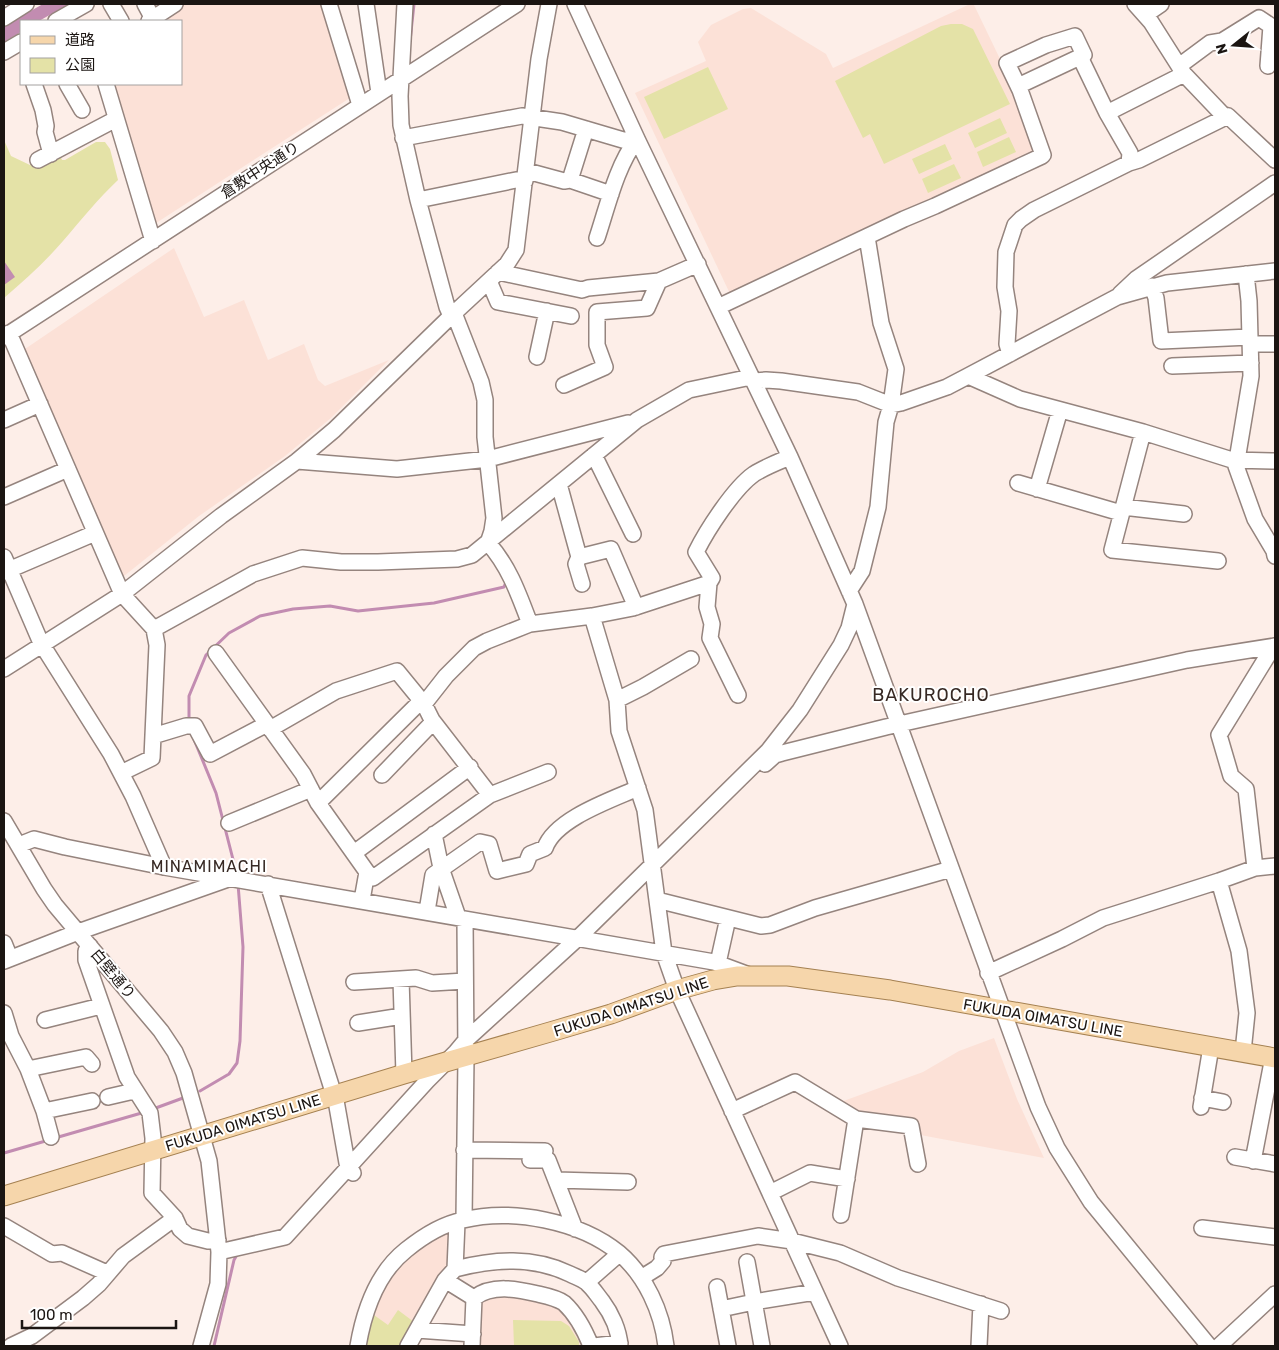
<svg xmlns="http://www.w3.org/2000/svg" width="1279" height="1350" viewBox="0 0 1279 1350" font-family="Rubik,'Noto Sans JP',sans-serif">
	<rect width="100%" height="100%" fill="#fdeee8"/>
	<!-- built -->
	<path fill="#fce1d7" d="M184,4H326L353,96L153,225L111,84H181V21H166Z
		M970,4L974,5L1014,88L1037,154L732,298L635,93L706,61L698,42L711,25L743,9L751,8L826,54L833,68Z
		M174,248L204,317L244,300L268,360L304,344L318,380L325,386L389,360L331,418L285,456L199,516L119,580L22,351Z
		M994,1038L1017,1099L1044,1158L915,1134L857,1115L838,1103L923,1072L959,1051Z
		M449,1229L451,1262L403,1346H362L366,1327L387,1281L412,1252Z
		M506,1292L560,1305L587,1346H476L478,1299Z"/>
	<!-- green -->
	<path fill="#e4e2a7" d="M951,24H962L973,29L1010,104L884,164L870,134L863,138L835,81L941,26Z
		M708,67L728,109L664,139L644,97Z
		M1000,118L1007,133L975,148L968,133Z
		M1009,137L1016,152L983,167L977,152Z
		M4,140L11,156L30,165L37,157L60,155L62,160H65L96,142H105L110,149L118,180C98,199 81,220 63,241C45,262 25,280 4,298Z
		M945,144L952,159L919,174L912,159Z
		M954,164L961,178L928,193L922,179Z
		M398,1310L414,1322L400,1346H366V1337L374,1315L388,1325Z
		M513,1320L561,1321L569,1326L579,1342V1346H514Z"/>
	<!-- water -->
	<path fill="#c28cb1" d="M43,4H69L39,21H21V32L4,42V26Z
		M4,261L15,277L4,285Z"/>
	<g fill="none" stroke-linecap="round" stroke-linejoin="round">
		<!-- stream -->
		<path stroke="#c28cb1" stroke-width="3" d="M410,41L414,4
			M189,721V696L206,655L229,633L260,616L293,609L330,606L358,611L434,603L504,587L506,582L505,580
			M191,732L216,793L237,875
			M200,1091L229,1074L237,1063L240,1041L243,947L238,884
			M153,1109L183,1098
			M55,1138L145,1112
			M4,1153L49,1140
			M214,1346L234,1260L238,1253"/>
		<!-- minor casing -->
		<g stroke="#95847e" stroke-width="18">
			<path id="minor" d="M111,4L121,21
				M145,4L153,19
				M329,4L360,105
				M366,4L379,93
				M405,4L400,96L401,125L418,200L447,307L451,316L507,264L516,250L539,59L549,4
				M575,4L637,139L790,457L855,604L1038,1107L1057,1148L1091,1202L1209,1346
				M1135,4L1151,22L1184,74L1225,117
				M1145,15L1161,4
				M4,18L26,4
				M56,21L86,4
				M149,21L175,4
				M4,52L21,42
				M1179,66L1210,43L1222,41L1259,18L1271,26L1268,66
				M34,84L43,110L46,126L45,132L51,154
				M67,84L82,110
				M106,84L153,241
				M1107,113L1184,74
				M403,138L522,116L562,122L623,140L637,139
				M38,160L116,119
				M1129,163L1139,160L1228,116L1275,160
				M527,171L564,181L570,180L611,194
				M570,180L586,129
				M418,200L516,180L525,181
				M597,238C608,205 616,167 637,139
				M498,272L582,290L588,288L659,281
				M1246,274L1249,301L1251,376L1236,466L1255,519L1274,551L1275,556
				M489,281L498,302L571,316
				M1152,286L1156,298L1161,341L1250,337
				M1120,294L1136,279L1275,183
				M718,307L904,219L935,206L1042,156L1043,155L1020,90L1007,63L1046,45L1075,36L1084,55L1018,86
				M454,313L481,382L485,400V437L494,518L492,531L488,543
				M9,333L122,594L154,629L253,574L302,558L341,562H378L457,559L472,555L637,420L689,390L751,377
				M4,337L517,4
				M1251,344H1275
				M1010,354L1007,344L1009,311L1005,287L1006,252L1015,225L1021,219L1034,210L1129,163L1130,153L1107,113L1080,57
				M537,357L547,311
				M1172,366L1251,363
				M968,376L1020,399L1143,432L1232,460L1275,461
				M754,381L766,380L781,381L858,392L891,405L901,403L947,387L968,376L1117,297L1167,283L1275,271
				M564,385L605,367L597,345V312L647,308L659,281L698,264
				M4,420L40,404
				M1143,432L1112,550L1218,561
				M594,455L633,534
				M297,461L397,469L488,459L628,423
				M1018,483L1121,513
				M559,484L579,557L576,564L582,584
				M1037,489L1060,410
				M4,497L68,469
				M1123,507L1184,514
				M488,543C509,566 519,595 530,624
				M4,557L41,643L111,754L133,796L164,867
				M579,557L611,549L636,607
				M4,572L95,533
				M709,583L707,607L712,624L710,638L738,695
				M849,591L862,571L878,507L886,422L891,405L896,369L881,323L867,237
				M592,616L617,700L619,731L645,810L664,953L677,990L840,1346
				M216,653L303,774L318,803L367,872L362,900
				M4,669L122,594L221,516L297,461L334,430L451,316
				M617,700L643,687L691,659
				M424,704L446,676L474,648L487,641L530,624L592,616L633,608L709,583L712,578L696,552C707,530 734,488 754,474C765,467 778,462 790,457
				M270,729L336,691L397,671L424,704L432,720L490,795
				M153,736L186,726H195L210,754L267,724
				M765,764L775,755L782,753L886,727L1187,660L1275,646
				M121,773L152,758L157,645L154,629
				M382,775L433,722
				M318,803L421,701
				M4,821L44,889L55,905L161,1031L175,1052L184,1073L209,1161L219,1252L218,1284L201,1346
				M229,823L311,789
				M434,834L441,868L458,917
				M19,845L34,839L65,847L164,867L714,962L749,975
				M354,853L470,767
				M1255,868L1246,789L1231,776L1219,735L1273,647
				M367,872L373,878L490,795L548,772
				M1219,881L1239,951L1247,1013L1243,1052
				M268,884L334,1095
				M657,900L761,926L770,925L815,908L951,869
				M427,911L433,875L480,842L489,844L497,871L526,864L530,854L545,848C555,819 611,800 638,788
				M4,943L10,958
				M90,946L86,951V960L127,1077L150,1113L153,1138L152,1193L175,1218L180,1229L188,1236L208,1241L218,1240
				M4,961L78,932L231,878
				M718,963L728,918
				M988,973L1062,939L1103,918L1219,881L1255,868L1275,866
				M401,979L404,1074
				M354,982L416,978L432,983L465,981
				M4,1013L11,1036L28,1069L44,1111L51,1137
				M45,1020L101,1006
				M358,1023L402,1016
				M28,1069L86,1057L92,1064
				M335,1095L347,1163L353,1173
				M108,1097L134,1091
				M1202,1098L1223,1102
				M1201,1107L1211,1047
				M44,1111L92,1101
				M732,1111L795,1082L856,1119L911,1126L918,1164
				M464,1150L545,1151
				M1235,1157L1275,1164
				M530,1160H548L575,1229
				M1253,1161L1273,1057
				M556,1180L628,1182
				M770,1193L810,1173L847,1179
				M841,1215L856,1119
				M464,1219L466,1057L465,919
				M4,1226L52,1254L62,1253L107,1273
				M1202,1228L1275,1237
				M219,1252L285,1237L427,1081L456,1052L466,1040L578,938L768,751L800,710L841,645L849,628L855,604
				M747,1262L762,1346
				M455,1269C494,1259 533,1256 570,1274C576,1277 583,1279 587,1283C593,1288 597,1295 602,1301C611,1313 619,1330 620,1346
				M641,1278L657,1268L663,1261L662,1257L664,1254L758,1236L792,1241L840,1253L898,1278L1001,1311
				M445,1280L474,1298
				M587,1282L619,1254
				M717,1287L728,1346
				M721,1309L754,1302L815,1292
				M417,1330L473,1334
				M11,1346L32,1336L83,1298L99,1284L123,1256L175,1218
				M358,1346C364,1311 377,1273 406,1250C422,1237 443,1224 463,1220C512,1208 580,1221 619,1253C646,1276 662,1312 666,1346
				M408,1346L445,1280L455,1269L457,1222
				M472,1346L474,1298C492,1284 517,1289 538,1294C547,1296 557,1298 564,1303C576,1314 585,1331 591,1346
				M594,1346L620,1343
				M979,1346L981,1304
				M1219,1346L1275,1294"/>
		</g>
		<!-- major casing -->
		<g stroke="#a58151" stroke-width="21">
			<path id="major" d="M4,1196L404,1074L557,1030L611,1014L677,990L713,980L737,976H788L890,990L1275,1058"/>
		</g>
		<!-- minor -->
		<use href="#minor" stroke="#fff" stroke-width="15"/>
		<!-- major -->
		<use href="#major" stroke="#f6d6ab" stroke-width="19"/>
	</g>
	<g text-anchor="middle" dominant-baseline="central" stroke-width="4" stroke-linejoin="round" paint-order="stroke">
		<!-- street labels -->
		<g font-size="15" fill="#1b1512" stroke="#fff">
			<text transform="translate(260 170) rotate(-33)">倉敷中央通り</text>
			<text transform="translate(113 974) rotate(50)">白壁通り</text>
			<text transform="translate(631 1007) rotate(-18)">FUKUDA OIMATSU LINE</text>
			<text transform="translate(1043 1018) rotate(10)">FUKUDA OIMATSU LINE</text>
			<text transform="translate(243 1123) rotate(-17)">FUKUDA OIMATSU LINE</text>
		</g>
		<!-- neighbourhood labels -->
		<g font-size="16" letter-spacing="1" fill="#372924" stroke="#fff">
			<text x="209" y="866">MINAMIMACHI</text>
		</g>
		<!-- quarter labels -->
		<g font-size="18" letter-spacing="1" fill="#372924" stroke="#fff">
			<text x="931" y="695">BAKUROCHO</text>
		</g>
	</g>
	<!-- border -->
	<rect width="1279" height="1350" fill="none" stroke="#1b1512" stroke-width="10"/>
	<!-- legend -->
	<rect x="20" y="20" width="162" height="65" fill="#ffffff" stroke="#a4a1a0"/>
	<rect x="30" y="36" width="25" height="8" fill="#f6d6ab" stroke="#a4a1a0"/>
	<text x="65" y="45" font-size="15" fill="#1b1512">道路</text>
	<rect x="30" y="58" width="25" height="15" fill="#e4e2a7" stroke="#a4a1a0"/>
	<text x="65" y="70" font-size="15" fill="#1b1512">公園</text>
	<!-- north arrow -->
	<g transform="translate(1234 45) rotate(253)" stroke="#ffffff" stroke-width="4" paint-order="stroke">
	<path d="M0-4L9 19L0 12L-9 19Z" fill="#1b1512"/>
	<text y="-8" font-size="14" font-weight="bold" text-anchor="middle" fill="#1b1512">N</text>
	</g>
	<!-- scale -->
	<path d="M22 1320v8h154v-8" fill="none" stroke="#1b1512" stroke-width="2.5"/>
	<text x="30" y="1320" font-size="15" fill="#1b1512" stroke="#ffffff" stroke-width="4" paint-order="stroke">100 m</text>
</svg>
